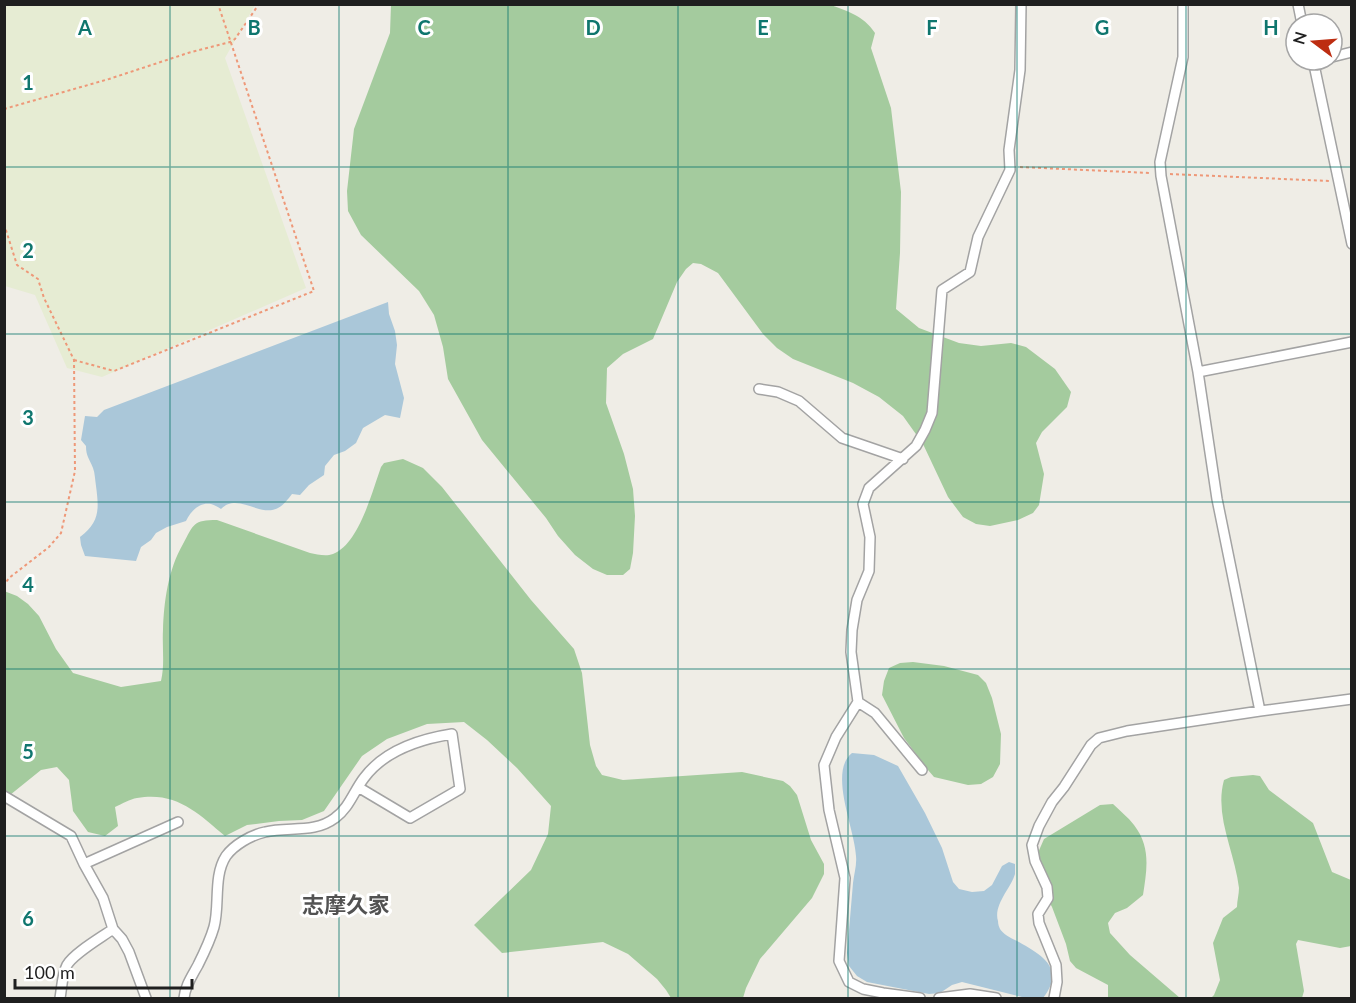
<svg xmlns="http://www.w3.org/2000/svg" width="1356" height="1003" viewBox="0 0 1356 1003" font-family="Lato,'Noto Sans JP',sans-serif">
	<rect width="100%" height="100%" fill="#efede6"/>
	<!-- farmland -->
	<path fill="#e6ecd3" d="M4,5H255L225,58L306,288L102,377L67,368L35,295L5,286Z"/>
	<!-- forest -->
	<path fill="#a4cb9e" d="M828,4C847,11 863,15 875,33L871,48L891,108L901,192L900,253L896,309L919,328L959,343L981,346L1011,343L1026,347L1055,369L1071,392L1067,407L1042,432L1036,443L1044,474L1039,505L1033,513L1018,520L990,526L976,524L963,517L948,497L923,444L903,416L879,397L853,383L793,359L777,348L763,334L718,273L701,264L693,263L686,269L677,282L653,339L623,354L607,368L606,403L624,454L633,489L635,516L633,553L630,569L623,575H607L593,569L575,555L558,536L546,518L482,440L448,379L443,347L434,315L419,291L361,235L348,211L347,191L354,129L390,33L391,5Z
		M403,459L423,468L442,487L531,600L574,649L582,673L590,745L596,766L602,775L623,780L742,772L783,781L790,786L797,795L811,840L824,864V874L812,898L760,959L746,988L743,998H671L666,990L657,979L628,954L603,942L502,953L474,925L531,870L548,834L551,806L517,768L487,740L464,722L427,724L387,739L362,756L324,811L302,820L279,821L247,825L225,836C198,813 176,791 137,798C130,799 122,804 115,807L118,826L105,836L88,832L73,811L69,780L57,767L41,770L10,795H5L4,591L17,596L28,604L39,616L56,649L73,673L121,687L161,681C165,664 162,647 163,630C164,601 168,570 183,544C194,524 193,520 217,520L310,553C317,554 325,557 333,554C359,544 372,492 381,467L384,463Z
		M913,662L944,666L978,675L986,683L992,698L1001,734L1000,764L993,777L981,784L968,785L934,777L928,770L904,738L882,695L884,681L889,668L900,663Z
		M1253,775L1260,776L1269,790L1313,823L1332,872L1351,880V946L1340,948L1298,940L1296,944L1304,991L1302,998H1211L1214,995L1220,980L1213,943L1223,918L1237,907C1237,901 1239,894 1239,888C1235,852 1214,816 1224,780L1231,777Z
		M1113,804C1120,811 1128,817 1134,825C1151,847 1147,869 1143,895L1127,908L1115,913L1108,923L1110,933L1130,955L1180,998H1108V985L1076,968L1070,961L1066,944L1052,907L1036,877L1037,855L1044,839L1100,805Z"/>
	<!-- water -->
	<path fill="#aac7d9" d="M388,302L389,314L395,331L397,345L395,364L404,398L400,418L385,415L363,428L356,443L345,451L334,455L325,466L324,475L309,485L300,495L292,494C288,499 284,505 278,508C260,518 238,492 221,509C218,507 215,505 211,504C199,502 191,511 186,521L167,527L156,533L151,540L141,547L136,561L85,556L81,545L80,537C100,522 99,509 96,486C95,480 95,473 93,468C89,458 86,456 86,446L81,440L85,416L97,417L104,410Z
		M852,753L874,755L898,766L925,813L942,848L953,882L959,889L972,892L984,891L992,885L1002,866L1009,862L1015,864C1015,867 1015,871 1015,874C1011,888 993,905 998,921C998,924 999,927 1000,929C1003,934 1011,938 1015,940C1040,954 1067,967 1043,998H1026L962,982L952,985L940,993L929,994L867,982L857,976L849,966L847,953C849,930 851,907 853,883C854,874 857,865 856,856C855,829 828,772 852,753Z"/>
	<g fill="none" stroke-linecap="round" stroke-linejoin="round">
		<!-- minor casing -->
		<g stroke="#a3a3a3" stroke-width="12">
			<path id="minor" d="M1183,4V57L1160,162L1161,176L1198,372L1217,499L1260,711
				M1298,4L1302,24
				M1332,57L1352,52
				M1313,60L1352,244
				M1198,372L1352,342
				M759,389L778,392L799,401L842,438L903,459
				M858,702L875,713L922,770
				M4,796L71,836L84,864L103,898L113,929L122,939L129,952L146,998
				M84,864L178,822
				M60,998C62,987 62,975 67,965C74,953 102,937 113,929
				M184,998C185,986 192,976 198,965C204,953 210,941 214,927C220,905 213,876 226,856C234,845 251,835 265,832C288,826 314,834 335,818C349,808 354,791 364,778C384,751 420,739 452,734L460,789L410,818L358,787
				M920,998L883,993L863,989L849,982L839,961L845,878L829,810L824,765L836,737L858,702L851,652L852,630L857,600L869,571L870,537L863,504L869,488L916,446L925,430L932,413L942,290L970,272L978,237L1010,170L1009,150L1020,70L1021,4
				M939,998L970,994L996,998
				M1054,998L1057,982L1056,965L1039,923L1038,914L1048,898L1047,887L1035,861L1032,845L1039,826L1052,802L1064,787L1091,745L1099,738L1127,731L1260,711L1352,699"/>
		</g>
		<!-- path -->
		<path stroke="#ee9878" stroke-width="2" stroke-dasharray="3 3" stroke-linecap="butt" d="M4,109L109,79L188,53L230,42L235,39L259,4
			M1020,167L1150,173
			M1170,174L1329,181
			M4,224L17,265L38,279L44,298L74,360L75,471L61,533L49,547L9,578L4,585
			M74,360L114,371L314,291L218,4"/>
		<!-- minor -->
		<use href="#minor" stroke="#fff" stroke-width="9"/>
	</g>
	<!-- grid -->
	<path fill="none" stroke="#0f766e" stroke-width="1.5" stroke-opacity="0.55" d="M170,4V998M339,4V998M508,4V998M678,4V998M848,4V998M1017,4V998M1186,4V998M4,167H1352M4,334H1352M4,502H1352M4,669H1352M4,836H1352"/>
	<g text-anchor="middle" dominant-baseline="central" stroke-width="6" stroke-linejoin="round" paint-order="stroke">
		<!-- quarter labels -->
		<g font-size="22" font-weight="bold" fill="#525252" stroke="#fff">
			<text x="346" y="904">志摩久家</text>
		</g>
	</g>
	<g font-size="20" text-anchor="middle" font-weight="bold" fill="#0f766e" stroke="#fff" stroke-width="6" stroke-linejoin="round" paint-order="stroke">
		<text x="85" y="35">A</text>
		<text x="254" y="35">B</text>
		<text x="424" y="35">C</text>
		<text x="593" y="35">D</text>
		<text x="763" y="35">E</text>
		<text x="932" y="35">F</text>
		<text x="1102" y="35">G</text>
		<text x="1271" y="35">H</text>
		<text x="28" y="90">1</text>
		<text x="28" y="258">2</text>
		<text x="28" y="425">3</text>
		<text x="28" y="592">4</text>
		<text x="28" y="759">5</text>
		<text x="28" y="926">6</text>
	</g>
	<!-- border -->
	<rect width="1356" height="1003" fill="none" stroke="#1f1f1f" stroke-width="12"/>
	<!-- north arrow -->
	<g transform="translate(1314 42) rotate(286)"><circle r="28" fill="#ffffff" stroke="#a5a5a5" stroke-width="1.5"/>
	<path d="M0-4.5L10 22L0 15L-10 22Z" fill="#bd2d11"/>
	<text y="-9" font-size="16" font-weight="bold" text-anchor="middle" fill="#1f1f1f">N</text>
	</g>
	<!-- scale -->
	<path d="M15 979v9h177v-9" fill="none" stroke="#1f1f1f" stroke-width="3"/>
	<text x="24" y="979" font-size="18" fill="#1f1f1f" stroke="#ffffff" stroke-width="4.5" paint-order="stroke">100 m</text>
</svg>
